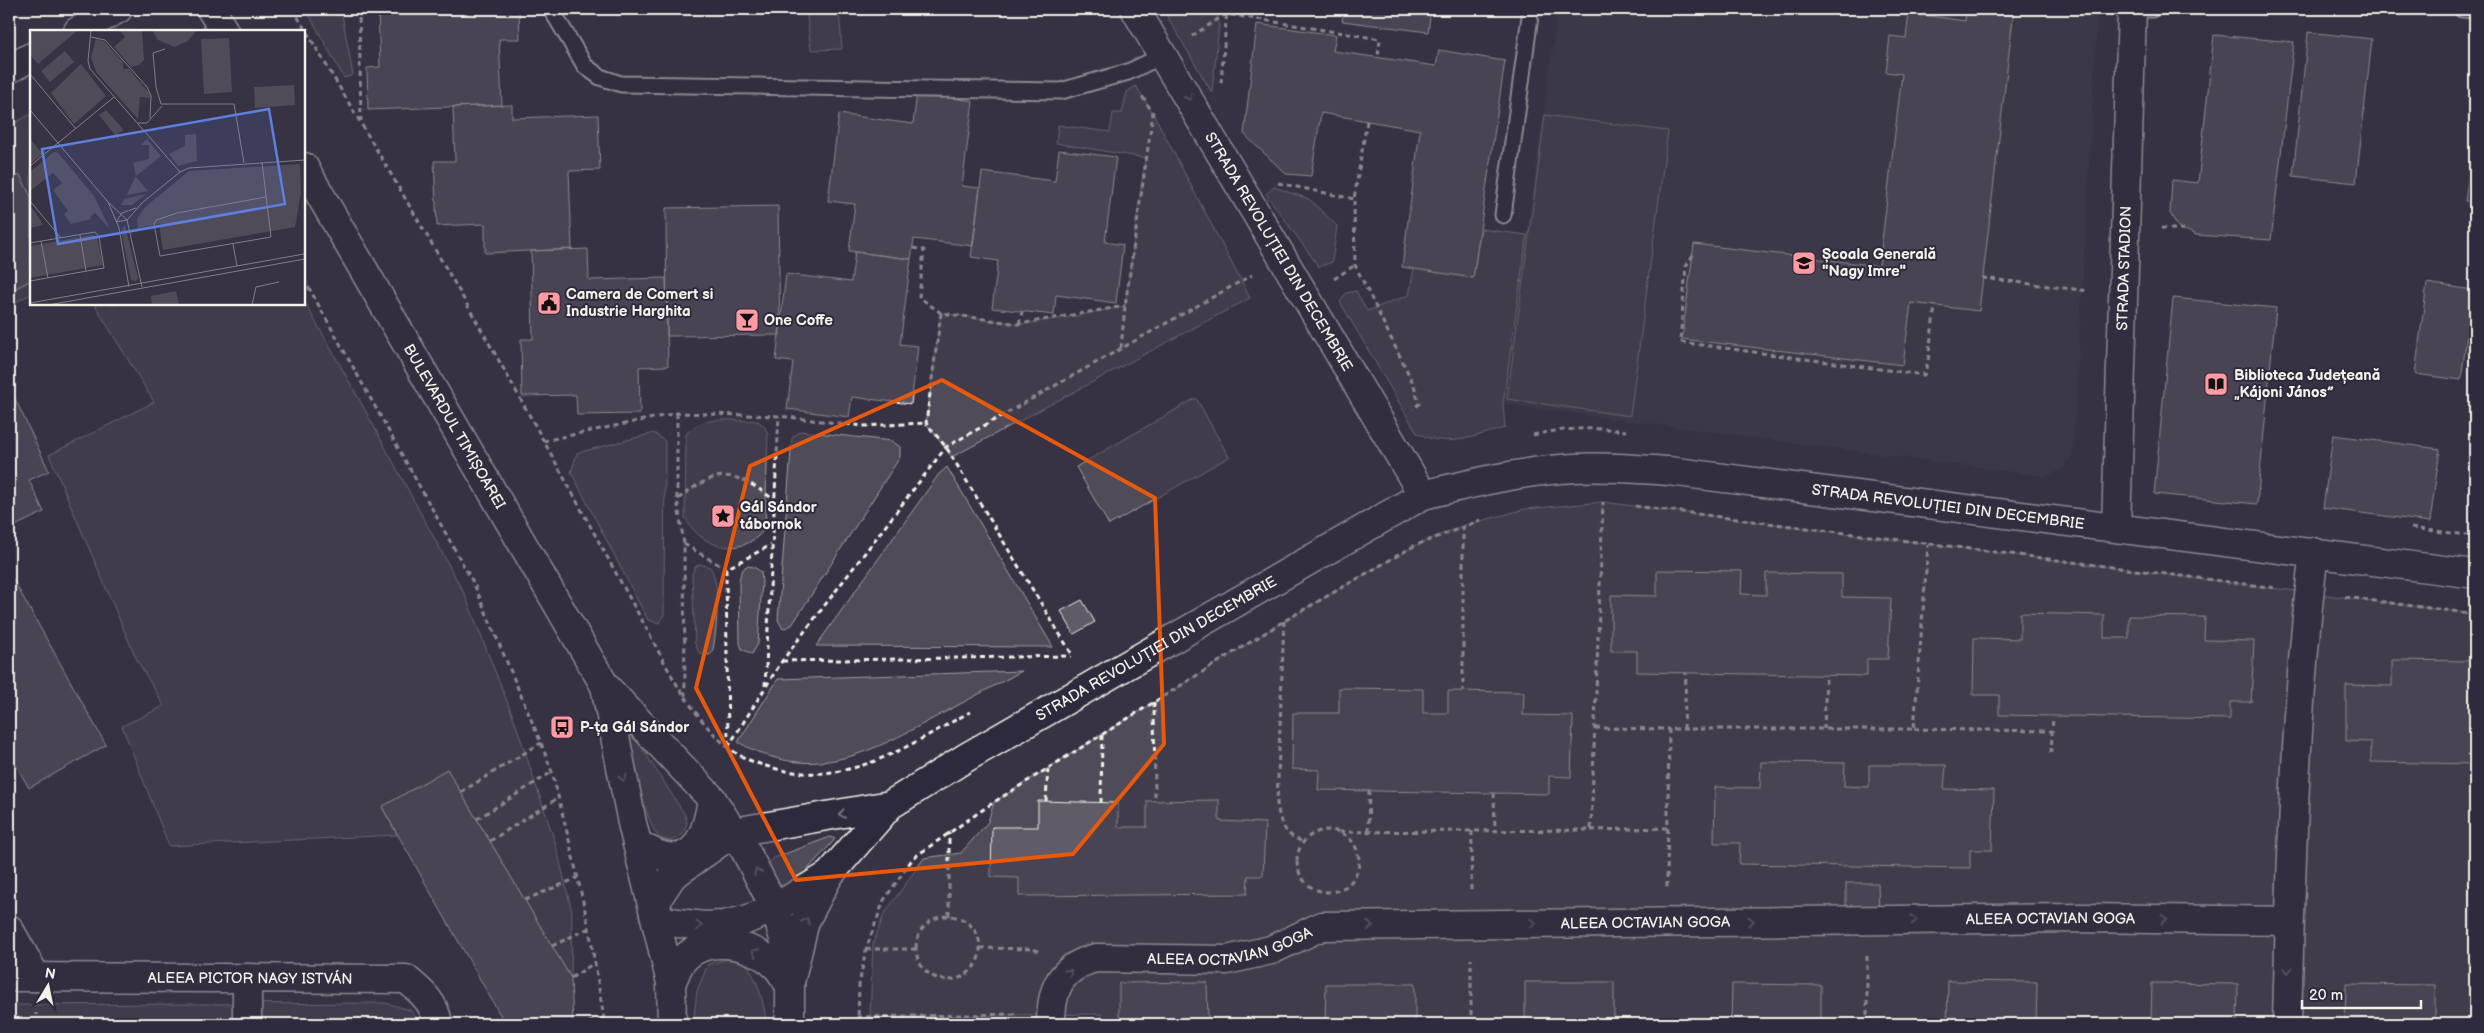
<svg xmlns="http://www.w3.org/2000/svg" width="2484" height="1033" viewBox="0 0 2484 1033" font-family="'Balsamiq Sans',sans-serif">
	<rect width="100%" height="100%" fill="#373244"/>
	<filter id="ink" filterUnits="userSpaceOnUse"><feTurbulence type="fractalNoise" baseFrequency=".02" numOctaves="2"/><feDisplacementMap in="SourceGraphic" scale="10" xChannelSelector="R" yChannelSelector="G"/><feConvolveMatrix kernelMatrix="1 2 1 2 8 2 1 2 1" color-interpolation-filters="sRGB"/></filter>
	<g filter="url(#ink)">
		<!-- built -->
		<path fill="#433f4e" d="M1558,9H2098L2073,455L2060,471L2047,476L2026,474L1503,404Z"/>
		<!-- green -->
		<path fill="#504b59" stroke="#a29ea0" d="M306,9H341L353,75L344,78Z
			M806,9H839L842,49L811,50Z
			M1163,9H1217L1219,26L1212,93Z
			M1136,86L1153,113L1250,298L952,457L926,423L941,313L1020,324L1070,317L1125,306L1145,158L1056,143L1058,125L1110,132L1113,113H1122L1127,92Z
			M31,114V294L9,306V126Z
			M1545,115L1668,131L1630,416L1507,399Z
			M1274,187L1309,199L1337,226L1332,262L1319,267L1266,194Z
			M1481,229L1527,235L1503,404L1505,428C1473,436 1448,449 1417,433L1340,302L1346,293L1356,291L1367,311L1409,295L1414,268L1473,278Z
			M304,301L359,399L465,595L514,719L556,845L572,912L571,978L447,769L382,807L397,835L169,846L122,726L164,706L136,658L49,455L154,402L94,304H304Z
			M1196,398L1229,457L1109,525L1076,467Z
			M758,421L764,426L768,434L765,528C744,559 700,549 685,517L686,435C698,414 736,421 758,421Z
			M800,431L892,441L900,447V457L792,625L783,629L778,620L792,438Z
			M654,433L665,441L664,615L659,623L648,620L571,472L577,453Z
			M947,467L1053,647L816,646L939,474Z
			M1603,502L2475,614V1024H1101V1014L870,1017L873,944L884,914L924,858L961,853L988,822L994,802L1284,621L1414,546L1462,526L1525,509Z
			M700,564L710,567C721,582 717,635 712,653L709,655L699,653L695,644L692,574L695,567Z
			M746,566L754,567L761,572L762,582L758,644L752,654L742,649L740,643L739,582L741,572Z
			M1022,671C993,687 963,702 934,718C868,754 810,784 738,742L778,679Z
			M624,720L685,815L687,823L683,834L671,841C668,840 662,839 660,838C645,827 629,740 624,720Z
			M830,837L835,839L830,845L794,884L786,886L775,883L768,870L770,862L774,858Z
			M728,959L745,962C759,981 763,1001 767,1024H693L697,991L708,964Z
			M386,1003L410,1010L421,1024H9V1005Z"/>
		<!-- building -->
		<path fill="#5f5c67" stroke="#f4f1e8" d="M378,9H519L520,39H499L502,105L368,110L367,68L380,67Z
			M1344,9H1431L1428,32L1342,21Z
			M1966,9H2014L1979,311L1911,303L1903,365L1682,339L1694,244L1879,266L1902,74L1886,72L1890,36L1906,38L1909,13L1965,21Z
			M1257,24L1336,35L1333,51L1436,66L1439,50L1505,61L1473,278L1402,267L1420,130L1321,113L1311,176L1286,174L1244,134Z
			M2308,32L2372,39L2356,183L2293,176Z
			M2214,35L2294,42L2271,240L2196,235L2178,227L2170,213L2172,180L2198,183Z
			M917,93L973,101L962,186L980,188L973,246L914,239L911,259L849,251L855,204L828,201L839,114L913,124Z
			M512,105V118L598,115L600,170L569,171L572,249L485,253V224L437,226L434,161H455L453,107Z
			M2475,132V202L2465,201Z
			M1059,150L1116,157L1105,242L1123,245L1116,303L1056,295L1054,315L992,308L998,261L971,257L982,172L1055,181Z
			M20,175L31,197V280L9,292V181Z
			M778,206L780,335L667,336L666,208Z
			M588,249L589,280L666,278L668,366L639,367L640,414L577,415L576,395L522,396L521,339H533L531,251Z
			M855,252L911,259L900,344L918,346L911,404L852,397L849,417L787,409L793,362L776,360L786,274L851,282Z
			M2427,283L2473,290L2461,380L2415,374Z
			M2173,298L2276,308L2257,504L2154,494Z
			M12,392L49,471L29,480L44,512L9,529V393Z
			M2333,435L2440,449L2430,522L2323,508Z
			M1657,570L1742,571L1741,594L1766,595V573L1842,574V597L1891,598L1888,659H1867V676L1637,672V651H1611V595L1657,596Z
			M9,572L106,745L29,788L9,753Z
			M1082,600L1095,622L1074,634L1061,611Z
			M2020,613L2104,615V638H2129V616L2205,617L2204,640L2254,641L2251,702H2230V719L1999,715V695H1973L1974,638L2020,639Z
			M2392,660L2475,661V764L2371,762V742L2346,741V685L2392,686Z
			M1339,688L1423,689V713H1448V691L1524,692L1523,715L1573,716L1571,777L1549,776V794L1318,790L1319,770L1292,769L1293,713H1339Z
			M1761,762L1845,763L1844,786L1869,787V765H1946L1944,789L1994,790L1992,850H1970V868L1739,864L1740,843H1714L1715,787L1760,788Z
			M447,769L571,978L573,1024H502V1018L382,807Z
			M1219,800V821L1265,823L1263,876H1248L1247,894L1019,896V878L991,877L992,827H1038V801L1118,803V827H1147V801Z
			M1846,883H1878L1879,913L1846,914Z
			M1948,981L2037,982L2036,1024H1947Z
			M1207,982L1208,1024H1119V983Z
			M1525,982H1614V1024H1525Z
			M2152,983L2238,984L2237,1024H2151Z
			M1326,984H1415V1024H1325Z
			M1732,984L1821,985V1024H1731Z
			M2346,984L2435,985V1024H2345Z
			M979,1019V1024H922V1020Z"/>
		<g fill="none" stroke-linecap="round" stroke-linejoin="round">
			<!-- service casing -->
			<g stroke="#f4f1e8" stroke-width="19">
				<path id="service" d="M551,9L585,66L600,77L621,84L1061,91L1128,72L1164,55
					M2143,9H2152
					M2462,9L2475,10
					M1503,215L1531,9"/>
			</g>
			<!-- minor casing -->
			<g stroke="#f4f1e8" stroke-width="31">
				<g id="minor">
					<path id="s1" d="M1135,9L1423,495"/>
					<path d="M78,31L118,9"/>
					<path d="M9,69L31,57"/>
					<path id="s2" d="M2116,528L2132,9"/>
					<path id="s3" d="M890,805L734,832L672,876L659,896L654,913L657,917L670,922L704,926L724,925L746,920L775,908L829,875L890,805L967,757L1423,495C1473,483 1522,471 1574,468C1606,466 1637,469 1669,471L2475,574"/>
					<path d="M9,929L36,977"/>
					<path id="s4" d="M9,977L406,979C422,992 435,1003 438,1024"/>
					<path d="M791,978L805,921L829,875"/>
					<path d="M247,1024V978"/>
					<path id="s5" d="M1051,1024C1051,989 1060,967 1096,958L1227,960L1271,950L1322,926L2084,918L2289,921"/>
					<path d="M2287,1024C2291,866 2295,709 2314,552"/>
				</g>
			</g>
			<!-- tertiary casing -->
			<g stroke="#f4f1e8" stroke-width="31">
				<g id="tertiary">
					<path d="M211,9L224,31"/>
					<path id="s6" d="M304,167L605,686L712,799L746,852L775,908L785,942L790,985V1024"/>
					<path d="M605,686L632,823L671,983L672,1024"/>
					<path d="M637,843C686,877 705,847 712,799"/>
					<path d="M671,983C674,978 676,971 679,965C701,932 751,942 776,966C781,971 785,979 790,985"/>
				</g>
			</g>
			<!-- path -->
			<path stroke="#f4f1e8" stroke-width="3" stroke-dasharray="5 4" stroke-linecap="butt" d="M293,9C379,154 466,299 547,447C578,503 608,559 639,615C656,645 671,679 692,707C706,727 727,751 749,760C837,796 896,752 970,712
				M359,9L361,121
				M1195,9L1380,39L1378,57
				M1192,36L1226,14
				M1221,83L1227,9
				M1367,121L1354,199L1355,265L1414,385L1419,404L1413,409
				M1278,183L1354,199
				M2161,228L2185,230
				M913,248L924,250L919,297L941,313L1019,324L1125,306
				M1693,255L1686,266L1680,342L1924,375L1928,361L1935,306
				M1982,278L2089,291
				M304,279L474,584L541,743L552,772L570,844L589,928L605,1024
				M1334,279L1355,265
				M941,313L926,423L946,447L1073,656
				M1019,324L1022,312
				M1121,348L1125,306L1153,113L1142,96
				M677,413V499L684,544L685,696
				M1533,435C1564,428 1594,427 1626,431
				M543,441L677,413L779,416L863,426L926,423
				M678,499C718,468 733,469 773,499
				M1635,506L2276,588
				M1463,526V691
				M2411,528L2475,536
				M684,544L726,569L771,545
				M726,569L728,746
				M2345,597L2475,614
				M1284,621L1277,803C1280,823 1283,834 1303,842
				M782,661L1071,656
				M765,686L779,416
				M1154,702L1155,800
				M1595,728L1669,729
				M1684,729L1686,673
				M1824,729L1826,675
				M1914,729L2052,731
				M728,747L782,661L946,447L1252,275
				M2051,753L2053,717
				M461,792L541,743
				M1494,793L1495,831
				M1046,801L1048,768
				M1101,803L1102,734
				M477,819L552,772
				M1297 861a31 31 0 1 1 62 0a31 31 0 1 1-62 0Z
				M1591,830L1667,828
				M1340,832L1591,830L1603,502
				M1368,832L1369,791
				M490,841L558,798
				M1667,887L1669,729H1914L1928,545
				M1471,890L1472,831
				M525,900L577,878
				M949,916V832
				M916 948a32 32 0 1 1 64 0a32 32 0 1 1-64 0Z
				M552,946L589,928
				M980,948L1032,949L1039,951
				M866,949H916
				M571,978L596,962
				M857,1017L1017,1014
				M36,1024V1013
				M486,1024L502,1018
				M580,1024L604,1018
				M858,1024L859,985L866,949L884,900L913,858L994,802L1284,621L1414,546L1481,520
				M1471,1024V959
				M1867,1024V955"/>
			<!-- service -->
			<use href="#service" stroke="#2f2a3d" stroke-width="15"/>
			<!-- minor -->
			<use href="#minor" stroke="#2f2a3d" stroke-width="28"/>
			<!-- tertiary -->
			<use href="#tertiary" stroke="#2f2a3d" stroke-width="28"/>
		</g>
		<!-- one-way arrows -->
		<defs><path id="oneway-chevron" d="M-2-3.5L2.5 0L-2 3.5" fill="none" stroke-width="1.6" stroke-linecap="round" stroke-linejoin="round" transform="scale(1.25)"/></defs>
		<g stroke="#747079">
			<use href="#oneway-chevron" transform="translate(1189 97) rotate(60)"/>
			<use href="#oneway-chevron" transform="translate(623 778) rotate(78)"/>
			<use href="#oneway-chevron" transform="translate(842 814) rotate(169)"/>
			<use href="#oneway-chevron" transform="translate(757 872) rotate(-118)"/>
			<use href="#oneway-chevron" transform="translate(2164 919) rotate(1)"/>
			<use href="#oneway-chevron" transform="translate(1914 920) rotate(-1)"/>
			<use href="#oneway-chevron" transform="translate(806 921) rotate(-68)"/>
			<use href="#oneway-chevron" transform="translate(1751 921)"/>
			<use href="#oneway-chevron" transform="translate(1533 923) rotate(-1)"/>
			<use href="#oneway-chevron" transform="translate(699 926) rotate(1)"/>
			<use href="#oneway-chevron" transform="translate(1370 926) rotate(-1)"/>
			<use href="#oneway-chevron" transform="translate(755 952) rotate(-154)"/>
			<use href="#oneway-chevron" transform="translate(2288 970) rotate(91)"/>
			<use href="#oneway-chevron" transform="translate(1069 972) rotate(-43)"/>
		</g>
	</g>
	<!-- marked area -->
	<path d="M0 0H2484V1033H0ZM942,380L1155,498L1164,744L1073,854L796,880L696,688L750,466Z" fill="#373244" fill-opacity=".55" fill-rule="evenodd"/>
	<path fill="none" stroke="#e8590c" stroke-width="4" stroke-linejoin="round" d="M942,380L1155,498L1164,744L1073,854L796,880L696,688L750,466Z"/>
	<!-- icons -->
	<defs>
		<g id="school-square" transform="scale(1.25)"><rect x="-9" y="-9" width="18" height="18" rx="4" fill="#ff9aa2" stroke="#2f2a3d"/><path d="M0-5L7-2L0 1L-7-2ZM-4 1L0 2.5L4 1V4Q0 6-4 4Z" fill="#111"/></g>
		<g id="civic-square" transform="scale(1.25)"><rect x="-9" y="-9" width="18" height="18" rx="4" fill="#ff9aa2" stroke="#2f2a3d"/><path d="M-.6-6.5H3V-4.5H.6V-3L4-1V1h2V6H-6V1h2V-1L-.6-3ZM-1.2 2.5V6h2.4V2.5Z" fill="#111"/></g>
		<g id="bar-square" transform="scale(1.25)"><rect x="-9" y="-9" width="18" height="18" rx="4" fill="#ff9aa2" stroke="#2f2a3d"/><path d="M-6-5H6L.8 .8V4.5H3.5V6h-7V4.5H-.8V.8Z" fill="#111"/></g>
		<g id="library-square" transform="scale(1.25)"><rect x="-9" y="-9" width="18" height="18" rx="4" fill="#ff9aa2" stroke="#2f2a3d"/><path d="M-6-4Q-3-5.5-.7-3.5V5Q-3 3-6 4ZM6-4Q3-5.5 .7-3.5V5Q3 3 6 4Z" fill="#111"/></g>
		<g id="sight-square" transform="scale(1.25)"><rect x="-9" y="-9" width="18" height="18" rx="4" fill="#ff9aa2" stroke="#2f2a3d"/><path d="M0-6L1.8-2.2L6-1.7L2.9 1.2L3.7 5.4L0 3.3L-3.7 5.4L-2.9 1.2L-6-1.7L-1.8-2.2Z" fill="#111"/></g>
		<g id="bus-square" transform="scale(1.25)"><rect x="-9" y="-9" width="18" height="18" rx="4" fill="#ff9aa2" stroke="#2f2a3d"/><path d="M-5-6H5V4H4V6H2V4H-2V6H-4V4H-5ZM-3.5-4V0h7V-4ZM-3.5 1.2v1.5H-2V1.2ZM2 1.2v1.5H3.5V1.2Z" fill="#111"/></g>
	</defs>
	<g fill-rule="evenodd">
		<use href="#school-square" x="1804" y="263"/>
		<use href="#civic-square" x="549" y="303"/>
		<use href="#bar-square" x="747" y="320"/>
		<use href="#library-square" x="2216" y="384"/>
		<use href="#sight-square" x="723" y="516"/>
		<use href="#bus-square" x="562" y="727"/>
	</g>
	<g text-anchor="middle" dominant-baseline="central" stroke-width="4" stroke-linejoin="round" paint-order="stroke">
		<!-- street labels -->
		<g font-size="15" fill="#f4f1e8" stroke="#2f2a3d">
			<text stroke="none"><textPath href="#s1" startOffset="282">STRADA REVOLUȚIEI DIN DECEMBRIE</textPath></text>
			<text stroke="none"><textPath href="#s2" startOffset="260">STRADA STADION</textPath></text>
			<text stroke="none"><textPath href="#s6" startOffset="300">BULEVARDUL TIMIȘOAREI</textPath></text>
			<text stroke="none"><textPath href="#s3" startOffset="1706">STRADA REVOLUȚIEI DIN DECEMBRIE</textPath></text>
			<text stroke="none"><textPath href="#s3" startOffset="868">STRADA REVOLUȚIEI DIN DECEMBRIE</textPath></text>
			<text stroke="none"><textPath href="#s5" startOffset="1049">ALEEA OCTAVIAN GOGA</textPath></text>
			<text stroke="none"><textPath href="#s5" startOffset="644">ALEEA OCTAVIAN GOGA</textPath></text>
			<text stroke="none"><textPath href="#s5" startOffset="224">ALEEA OCTAVIAN GOGA</textPath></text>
			<text stroke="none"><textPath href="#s4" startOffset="241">ALEEA PICTOR NAGY ISTVÁN</textPath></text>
		</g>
		<!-- poi labels -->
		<g font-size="15" font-weight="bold" fill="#f4f1e8" stroke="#2f2a3d" text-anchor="start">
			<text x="1822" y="254">Școala Generală<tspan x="1822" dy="17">"Nagy Imre"</tspan></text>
			<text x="566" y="294">Camera de Comert si<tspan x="566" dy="17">Industrie Harghita</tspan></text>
			<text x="764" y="320">One Coffe</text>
			<text x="2234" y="375">Biblioteca Județeană<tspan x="2234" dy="17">„Kájoni János”</tspan></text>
			<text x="740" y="507">Gál Sándor<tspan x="740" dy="17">tábornok</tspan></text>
			<text x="580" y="727">P-ța Gál Sándor</text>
		</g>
	</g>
	<!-- overview -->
	<g transform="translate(30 30)">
		<rect width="275" height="275" fill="#373244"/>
		<path d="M0,0H48L8,34L0,25ZM89,0H112L114,30L109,35L101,37L84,17L95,7ZM122,0H167L158,11L144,17L128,10ZM199,8L202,62L174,64L171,9ZM66,9L74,11L93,32V39H99L119,63L120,68L110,67L108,89L66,42L61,27ZM35,21L44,32L20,52L11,41ZM51,34L76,66L44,94L21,63ZM264,55L265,75L225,78L224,57ZM76,80L92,98L93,101L88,103L89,110L69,85ZM166,104L167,131L148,136L139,124L155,116V105ZM0,109L13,124L0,134ZM117,109L131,126L106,146L103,133L119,129V115H111ZM24,122L28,123L64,166L80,199L65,183L60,187L61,189L41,194L34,184L38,181L23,160L32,153L23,143L0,161V142ZM270,134L271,163L265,197L133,220L129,194L108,198L107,189L115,177L159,141ZM106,147L118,161L97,165L105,147ZM116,164L102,175H91L94,169ZM0,176L6,183L13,195L0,198ZM95,195L108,248L106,251L101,250L91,201ZM63,205L67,207L73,235L0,248V216ZM146,261L149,275H122L121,266Z" fill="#504b59"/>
		<path fill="none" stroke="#837e86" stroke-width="1" d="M61,0L58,31L60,39L150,142M61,7L75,10L117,57L121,66L120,88M135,19L123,23L126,57L131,74H204L214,133M0,44L46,99M0,80L78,172L97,190L112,257M108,93H117L132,76M232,132L241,207L130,226L124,194L126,190L147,183L236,167M0,136L84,67M0,171L31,208M78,172L89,198L99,257M86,192L97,190L112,173L150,142L159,138L275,130M86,192L92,183L106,178M50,205L56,241M11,211L18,248M0,213L65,202L69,207L74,238L0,251M203,214L207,236M0,273L274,224M18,275L275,229M222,275L226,257L249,252"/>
		<path fill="#5e7fdd" fill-opacity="0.15" stroke="#5e7fdd" stroke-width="2.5" d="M239,79L255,174L28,214L12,119Z"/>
		<rect width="275" height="275" fill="none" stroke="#f4f1e8" stroke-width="2.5"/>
	</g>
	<!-- margin -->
	<rect width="2484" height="1033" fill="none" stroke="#2f2a3d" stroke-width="30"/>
	<rect x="15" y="15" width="2454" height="1003" fill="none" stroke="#f4f1e8" stroke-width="2" filter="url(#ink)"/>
	<!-- north arrow -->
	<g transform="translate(48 986) rotate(10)" stroke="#2f2a3d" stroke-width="4" paint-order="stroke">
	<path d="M0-4L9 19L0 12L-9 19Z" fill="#f4f1e8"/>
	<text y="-8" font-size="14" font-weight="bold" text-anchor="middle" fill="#f4f1e8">N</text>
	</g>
	<!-- scale -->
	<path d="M2302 1000v8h119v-8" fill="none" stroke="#f4f1e8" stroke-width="2.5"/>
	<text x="2309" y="1000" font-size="15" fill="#f4f1e8" stroke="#2f2a3d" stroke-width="4" paint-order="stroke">20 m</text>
</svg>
